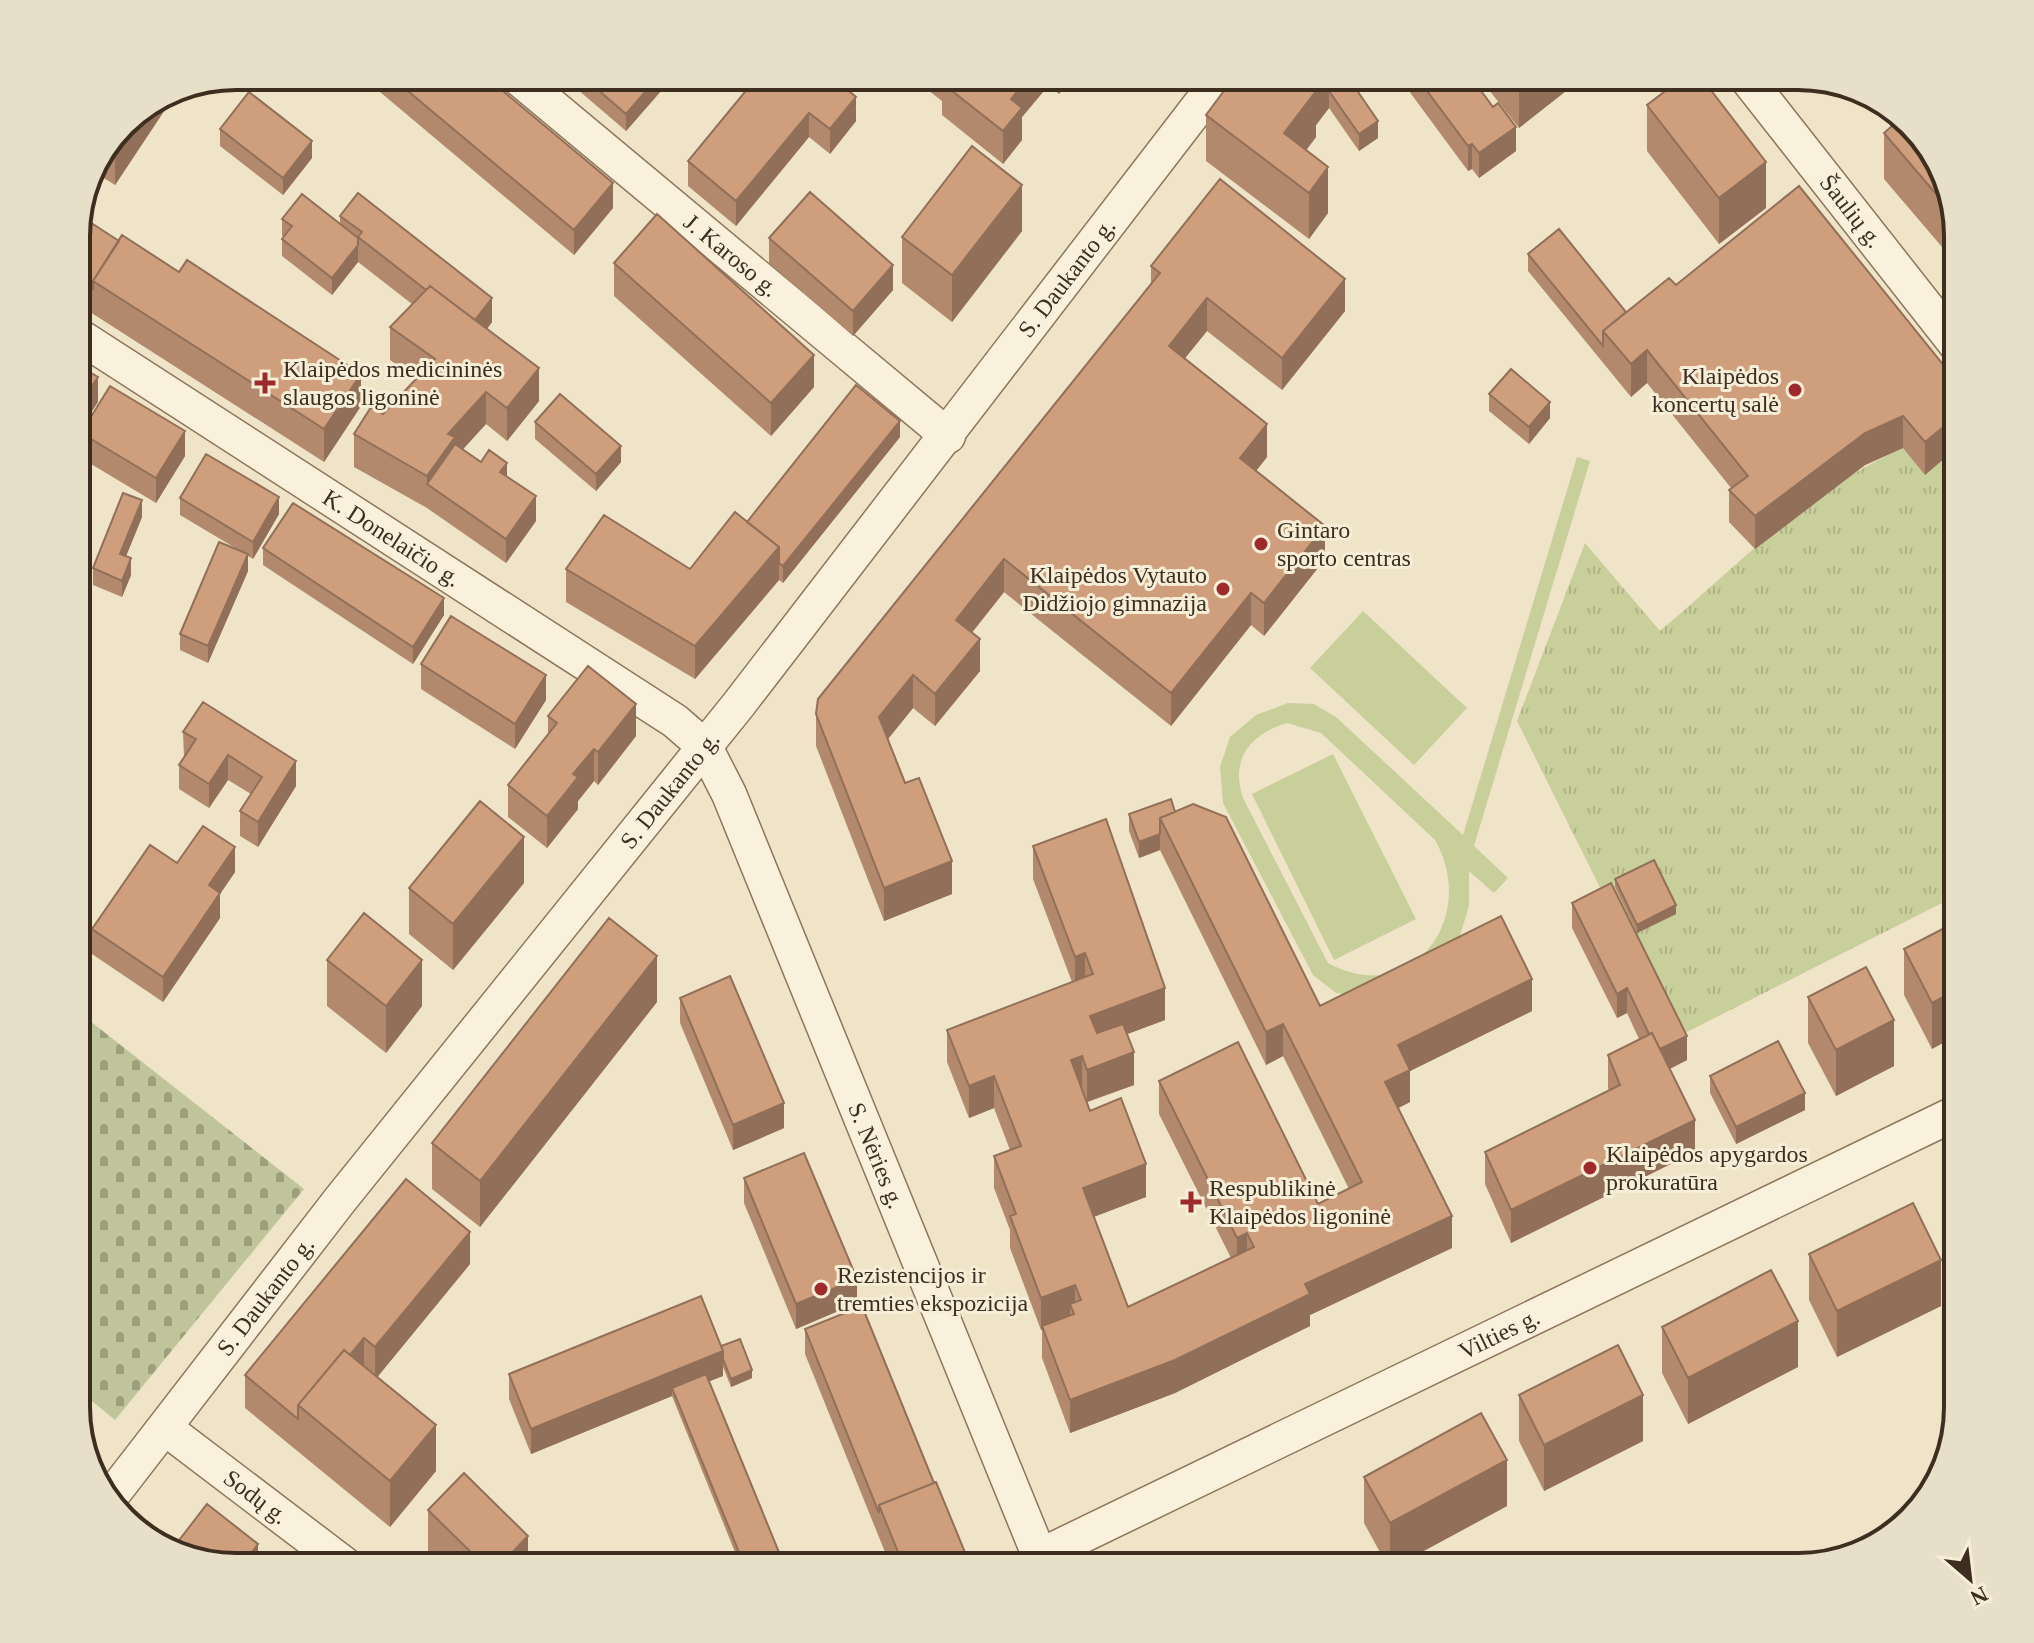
<svg xmlns="http://www.w3.org/2000/svg" width="2034" height="1643" viewBox="0 0 2034 1643" font-family="Georgia,serif">
	<defs>
		<pattern id="cemetery-stones" width="16" height="16" patternUnits="userSpaceOnUse" patternTransform="scale(2)"><rect width="16" height="16" fill="#bfc49a"/><path d="M2 7V4a2 2 0 0 1 4 0v3zM10 15v-3a2 2 0 0 1 4 0v3z" fill="#9ca07d"/></pattern>
		<pattern id="park-tufts" width="24" height="20" patternUnits="userSpaceOnUse" patternTransform="scale(2)"><rect width="24" height="20" fill="#c9cf9b"/><path d="M3 7l-1-3M5 7V3M7 7l1-3M15 17l-1-3M17 17v-4M19 17l1-3" fill="none" stroke="#aeb285"/></pattern>
	</defs>
	<rect width="100%" height="100%" fill="#f0e4c8"/>
	<!-- green -->
	<path fill="#c9cf9b" fill-rule="evenodd" d="M1577,457L1590,461L1474,846L1508,878L1494,893L1469,871V906L1460,936L1364,996L1336,993L1313,975L1223,803L1220,767L1230,737L1256,715L1288,703L1314,704L1336,717L1463,835ZM1287,723L1321,733L1435,840C1479,917 1412,1009 1328,963L1243,798C1230,759 1250,734 1287,723Z
		M1363,611L1467,708L1414,765L1310,668Z
		M1333,754L1416,919L1334,960L1252,794Z"/>
	<!-- cemetery -->
	<path fill="url(#cemetery-stones)" d="M76,1010L304,1189L115,1420L76,1388Z"/>
	<!-- park -->
	<path fill="url(#park-tufts)" d="M1903,448L1925,474L1947,456L1958,470V895L1675,1038L1517,721L1585,543L1660,631C1736,567 1811,488 1903,448Z"/>
	<g fill="none" stroke-linecap="round" stroke-linejoin="round">
		<!-- minor casing -->
		<g stroke="#8d765c" stroke-width="37">
			<g id="minor">
				<path id="s1" d="M516,76L948,436"/>
				<path id="s2" d="M1745,76L1958,347"/>
				<path id="s3" d="M76,334L675,721L705,747L729,794L1044,1567"/>
				<path id="s4" d="M165,1428L348,1567"/>
				<path id="s5" d="M109,1499L340,1200L739,704L1222,76"/>
				<path id="s6" d="M1040,1556L1958,1112"/>
			</g>
		</g>
		<!-- minor -->
		<use href="#minor" stroke="#faf1dc" stroke-width="34"/>
	</g>
	<!-- wall -->
	<path fill="#b2896c" d="M361,76H485L613,208L574,255Z
		M570,76H661V91L626,131L570,83Z
		M683,76H697L692,83Z
		M758,76L856,121L830,154L809,137L736,226L688,186V161Z
		M910,76H1073L1059,94L1048,86L1022,117V140L1003,164L942,115V101Z
		M1354,76L1350,80L1378,138L1359,151L1329,108L1316,125V137L1306,150L1328,213L1309,239L1206,161V115Z
		M1406,76H1470L1516,151L1479,178L1472,169L1468,171L1406,87Z
		M1489,76H1585L1519,128L1489,90Z
		M180,87L115,185L91,170L92,166L130,116L175,88Z
		M1647,105L1766,208L1719,244L1647,151Z
		M220,129L312,158L283,195L220,146Z
		M1884,133L1942,166L1958,236V270L1953,264V237L1942,247L1884,179Z
		M340,216L492,322L487,329L539,401L507,441L486,424L462,450L481,462L507,476L536,521L506,563L427,508L354,467V434L383,414L416,379L390,360V327L412,304L358,262L332,295L282,256V239L284,237L282,236V219L340,224Z
		M76,225L361,406L324,462L76,303Z
		M1022,231L952,322L902,283V237Z
		M769,238L893,290L853,336L769,263Z
		M1528,254L1626,312L1676,285L1958,383L1925,475L1903,448L1865,465L1755,549L1729,522V490L1731,488L1647,383L1631,397L1528,271Z
		M614,263L814,387L771,436L614,296Z
		M1151,266L1345,311L1282,390L1207,331L1185,358L1267,457L1256,471L1325,559L1264,636L1251,625L1171,726L1004,592L972,633L980,671L935,726L913,708L888,739L952,894L884,921L816,746V714L1151,285Z
		M1489,394L1550,418L1529,444L1489,411Z
		M535,422L621,462L596,491L535,439Z
		M81,433L185,456L156,503L81,458Z
		M900,437L783,583L779,580L695,679L566,602V569H690L747,522Z
		M180,498L279,514L253,559L248,556V571L208,663L180,650V634L237,549L180,515Z
		M142,517L126,556L131,575L122,597L93,585V568Z
		M263,548L444,615L413,664L263,565Z
		M421,664L546,700L515,749L421,689Z
		M548,716L636,736L598,785L594,781L578,801V809L547,848L508,817V785L548,734Z
		M183,732L296,786L258,847L240,836V811L251,794L228,780L209,808L179,789V765L184,757Z
		M1175,812L1320,1006L1532,1011L1410,1071V1102L1398,1108L1452,1248L1310,1315V1326L1175,1393L1070,1433L1042,1358V1330H1041L1010,1248V1230L994,1188V1156L1010,1150L994,1108L969,1118L947,1062V1030L1072,982L1033,879V846L1165,1020L1127,1034L1134,1085L1087,1102L1090,1111L1146,1197L1093,1217L1128,1307L1231,1258L1159,1114V1081L1318,1204L1349,1189L1283,1056L1266,1065L1160,850L1139,858L1129,831V814Z
		M177,863L235,872L220,894V918L163,1002L92,954V929Z
		M1615,879L1676,914L1637,933L1615,887Z
		M524,883L453,970L409,934V888Z
		M1572,903L1687,1060L1670,1069L1695,1152L1511,1243L1485,1184V1152L1609,1090L1608,1088V1055L1639,1039L1627,1013L1617,1018L1572,928Z
		M1958,921L1932,1049L1904,995V949Z
		M327,960L422,1006L386,1053L327,1006Z
		M1808,997L1894,1066L1836,1096L1808,1043Z
		M680,998L784,1128L733,1150L680,1023Z
		M657,1002L480,1227L432,1189V1143Z
		M1710,1076L1805,1110L1736,1144L1710,1093Z
		M744,1178L857,1303L796,1329L744,1203Z
		M1958,1179V1261L1944,1232V1186Z
		M1809,1254L1941,1306L1837,1357L1809,1300Z
		M470,1264L377,1377L436,1471L390,1527L245,1408V1375Z
		M1662,1327L1798,1367L1688,1424L1662,1373Z
		M805,1329L934,1483L971,1567H891L805,1354Z
		M721,1346L752,1378L731,1387L723,1367V1376L709,1381L785,1567H741L672,1396L531,1454L509,1399V1374Z
		M1519,1395L1643,1441L1544,1491L1519,1441Z
		M1364,1477L1507,1506L1394,1567H1388L1364,1523Z
		M428,1510L528,1567H439L428,1556Z"/>
	<!-- shaded-wall -->
	<path fill="#916f58" d="M659,76H661V91L626,131V114Z
		M1029,76H1048V86L1022,117V140L1003,164V131L1011,99Z
		M1059,76H1073L1059,94Z
		M1318,76H1354L1335,100L1329,91V108L1316,125V137L1287,176L1284,133L1310,87Z
		M1527,76H1585L1519,128V82Z
		M180,87L115,185V139L131,116L175,88Z
		M856,97V121L830,154V129Z
		M809,113V137L736,226V201Z
		M1378,121V138L1359,151V134Z
		M1516,127V151L1479,178V153Z
		M312,141V158L283,195V178Z
		M1472,144V169L1468,171V146Z
		M1766,162V208L1719,244V198Z
		M1328,167V213L1309,239V193Z
		M613,183V208L574,255V230Z
		M1022,185V231L952,322V275Z
		M1948,195L1954,219L1953,218V237L1942,247V201Z
		M358,245V262L332,295V278Z
		M893,265V290L853,336V311Z
		M1345,279V311L1282,390V358Z
		M492,298V322L471,350V325Z
		M1207,298V331L1169,378V346Z
		M1647,350V383L1631,397V364Z
		M814,355V387L771,436V403Z
		M539,368V401L507,441V408Z
		M361,374V406L324,462V429Z
		M98,377V402L76,436V411Z
		M486,392V424L455,458L427,484V476L448,434Z
		M1550,402V418L1529,444V427Z
		M1958,415V447L1925,475V442Z
		M1903,416V448L1865,465L1755,549V516L1865,433Z
		M900,421V437L783,583V566Z
		M1267,424V457L1240,491V458Z
		M185,431V456L156,503V478Z
		M621,446V462L596,491V474Z
		M507,463V488L500,472Z
		M536,496V521L506,563V539Z
		M279,497V514L253,559V542Z
		M142,500V517L120,571V554Z
		M1325,526V559L1264,636V603Z
		M779,547V580L695,679V646Z
		M248,554V571L208,663V646Z
		M131,558V575L122,597V581Z
		M1004,559V592L956,652V620Z
		M1251,593V625L1171,726V693Z
		M444,598V615L413,664V647Z
		M980,639V671L935,726V694Z
		M546,675V700L515,749V724Z
		M913,675V708L879,750V717Z
		M636,704V736L598,785V752Z
		M594,749V781L578,801V809L547,848V816L573,774Z
		M228,755V780L209,808V784Z
		M296,761V786L258,847V822Z
		M1160,834V850L1139,858V842Z
		M524,837V883L453,970V924Z
		M235,847V872L220,894V918L163,1002V977L209,885Z
		M952,861V894L884,921V888Z
		M1676,905V914L1637,933V925Z
		M1085,953V985L1075,989V957Z
		M657,956V1002L480,1227V1181Z
		M422,960V1006L386,1053V1006Z
		M1532,979V1011L1410,1071V1102L1385,1115V1082L1398,1045Z
		M1165,988V1020L1090,1048V1016Z
		M1627,988V1013L1617,1018V994Z
		M1958,989V1035L1932,1049V1003Z
		M1894,1020V1066L1836,1096V1050Z
		M1283,1024V1056L1266,1065V1032Z
		M1687,1036V1060L1657,1075V1050Z
		M1134,1052V1085L1087,1102V1070Z
		M1082,1056V1088L1071,1060Z
		M994,1076V1108L969,1118V1086Z
		M1805,1093V1110L1736,1144V1127Z
		M784,1103V1128L733,1150V1125Z
		M1695,1120V1152L1511,1243V1210Z
		M1146,1164V1197L1083,1221V1188Z
		M1452,1216V1248L1310,1315V1326L1175,1393L1070,1433V1400L1305,1284Z
		M470,1232V1264L375,1380V1347Z
		M1247,1233V1265L1237,1271V1238Z
		M1941,1260V1306L1837,1357V1311Z
		M857,1279V1303L796,1329V1304Z
		M1075,1285V1317L1070,1304V1319L1042,1326V1330H1041V1298Z
		M1798,1321V1367L1688,1424V1378Z
		M364,1338V1371L305,1411Z
		M723,1351V1376L675,1395L672,1388V1396L531,1454V1429Z
		M752,1370V1378L731,1387V1379Z
		M1643,1395V1441L1544,1491V1445Z
		M436,1425V1471L390,1527V1481Z
		M1507,1460V1506L1394,1567H1390V1523Z
		M528,1536V1567H498Z
		M258,1544V1561L254,1567H241Z"/>
	<!-- building -->
	<path fill="#cf9f7d" stroke="#916f58" stroke-width="2" d="M390,76H485L613,183L574,230Z
		M582,76H659L626,114Z
		M758,76H831L856,97L830,129L809,113L736,201L688,161Z
		M948,76H1029L1011,99L1022,108L1003,131L942,83Z
		M1235,76H1318L1310,87L1316,91L1284,133L1328,167L1309,193L1206,115Z
		M1341,76H1347L1378,121L1359,134L1329,91Z
		M1416,76H1470L1493,107L1498,103L1516,127L1479,153L1472,144L1468,146Z
		M1514,76H1527L1519,82Z
		M1685,76H1700L1766,162L1719,198L1647,105Z
		M249,92L312,141L283,178L220,129Z
		M131,116L115,139L114,138L130,116Z
		M1903,116L1942,166L1948,195L1942,201L1884,133Z
		M972,146L1022,185L952,275L902,237Z
		M1220,179L1345,279L1282,358L1207,298L1169,346L1267,424L1240,458L1325,526L1264,603L1251,593L1171,693L1004,559L956,620L980,639L935,694L913,675L879,717L905,783L919,778L952,861L884,888L816,714L818,699L1160,273L1151,266Z
		M1799,186L1958,383V415L1925,442L1903,416L1865,433L1755,516L1729,490L1748,476L1647,350L1631,364L1603,331L1669,278L1676,285Z
		M810,192L893,265L853,311L769,238Z
		M358,193L492,298L475,320L430,286L426,290L358,237L362,232L340,216Z
		M302,194L358,238V245L332,278L282,239L292,226L282,219Z
		M657,214L814,355L771,403L614,263Z
		M79,215L119,241L93,281V289L76,278V225Z
		M1559,229L1626,312L1603,331V346L1528,254Z
		M122,235L179,272L187,260L361,374L324,429L93,281Z
		M430,286L539,368L507,408L486,392L448,434L455,437L427,476L354,434L371,407L383,414L435,359L390,327Z
		M76,364L98,377L76,411Z
		M1511,369L1550,402L1529,427L1489,394Z
		M856,385L900,421L783,566L779,563V547L747,522Z
		M110,386L185,431L156,478L81,433Z
		M560,394L621,446L596,474L535,422Z
		M455,444L481,462L489,450L507,463L500,472L536,496L506,539L427,484Z
		M206,454L279,497L253,542L180,498Z
		M123,493L142,500L120,554L131,558L122,581L93,568Z
		M293,503L444,598L413,647L263,548Z
		M735,512L779,547L695,646L566,569L604,515L690,569Z
		M219,542L248,554L208,646L180,634Z
		M451,616L546,675L515,724L421,664Z
		M588,666L636,704L598,752L594,749L573,774L578,777L547,816L508,785L557,723L548,716Z
		M203,702L296,761L258,822L240,811L262,777L228,755L209,784L179,765L196,739L183,732Z
		M1171,799L1175,812L1160,818V834L1139,842L1129,814Z
		M480,801L524,837L453,924L409,888Z
		M1193,804L1226,817L1320,1006L1501,916L1532,979L1398,1045L1410,1070L1385,1082L1452,1216L1305,1284L1310,1294L1175,1360L1070,1400L1042,1326L1074,1314L1070,1304L1081,1300L1075,1285L1041,1298L1010,1216L1016,1214L994,1156L1021,1146L994,1076L969,1086L947,1030L1093,974L1085,953L1075,957L1033,846L1106,819L1165,988L1090,1016L1097,1033L1123,1024L1134,1052L1087,1070L1082,1056L1071,1060L1090,1111L1121,1098L1146,1164L1083,1188L1128,1307L1254,1247L1247,1233L1237,1238L1159,1081L1238,1042L1318,1204L1362,1182L1283,1024L1266,1032L1160,818Z
		M203,826L235,847L209,885L220,893L163,977L92,929L150,845L177,863Z
		M1654,860L1676,905L1637,925L1615,879Z
		M1611,883L1687,1036L1660,1049L1652,1033L1649,1034L1627,988L1617,994L1572,903Z
		M364,913L422,960L386,1006L327,960Z
		M609,918L657,956L480,1181L432,1143Z
		M1958,921V989L1932,1003L1904,949Z
		M1866,967L1894,1020L1836,1050L1808,997Z
		M730,976L784,1103L733,1125L680,998Z
		M1652,1033L1695,1120L1511,1210L1485,1152L1620,1085L1608,1055Z
		M1778,1041L1805,1093L1736,1127L1710,1076Z
		M804,1153L857,1279L796,1304L744,1178Z
		M406,1179L470,1232L375,1347L364,1338L350,1355L344,1350L298,1405V1419L245,1375Z
		M1958,1179V1214L1944,1186Z
		M1913,1203L1941,1260L1837,1311L1809,1254Z
		M1771,1270L1798,1321L1688,1378L1662,1327Z
		M701,1296L723,1351L531,1429L509,1374Z
		M862,1306L934,1483L879,1505V1513L805,1329Z
		M740,1339L752,1370L731,1379L723,1359V1351L721,1346Z
		M1618,1345L1643,1395L1544,1445L1519,1395Z
		M344,1350L436,1425L390,1481L298,1405Z
		M706,1374L785,1567H745L672,1388Z
		M1481,1413L1507,1460L1390,1523L1364,1477Z
		M464,1473L528,1536L498,1567H486L428,1510Z
		M936,1482L971,1567H904L879,1505Z
		M207,1504L258,1544L241,1567L175,1555L170,1552Z"/>
	<!-- markers -->
	<g fill="#9e2a2b" stroke="#f7eed8" stroke-width="3">
		<path d="M261 371h8v8h8v8h-8v8h-8v-8h-8v-8h8z"/>
		<circle cx="1795" cy="390" r="8"/>
		<circle cx="1261" cy="544" r="8"/>
		<circle cx="1223" cy="589" r="8"/>
		<circle cx="1590" cy="1168" r="8"/>
		<path d="M1187 1190h8v8h8v8h-8v8h-8v-8h-8v-8h8z"/>
		<circle cx="821" cy="1289" r="8"/>
	</g>
	<g text-anchor="middle" dominant-baseline="central" stroke-width="6" stroke-linejoin="round" paint-order="stroke">
		<!-- street labels -->
		<g font-size="24" fill="#3d2e20" stroke="#f7eed8">
			<text stroke="none"><textPath href="#s2" startOffset="172">Šaulių g.</textPath></text>
			<text stroke="none"><textPath href="#s1" startOffset="280">J. Karoso g.</textPath></text>
			<text stroke="none"><textPath href="#s5" startOffset="1552">S. Daukanto g.</textPath></text>
			<text stroke="none"><textPath href="#s3" startOffset="376">K. Donelaičio g.</textPath></text>
			<text stroke="none"><textPath href="#s5" startOffset="904">S. Daukanto g.</textPath></text>
			<text stroke="none"><textPath href="#s3" startOffset="1196">S. Nėries g.</textPath></text>
			<text stroke="none"><textPath href="#s5" startOffset="256">S. Daukanto g.</textPath></text>
			<text stroke="none"><textPath href="#s6" startOffset="510">Vilties g.</textPath></text>
			<text stroke="none"><textPath href="#s4" startOffset="114">Sodų g.</textPath></text>
		</g>
		<!-- poi labels -->
		<g font-size="24" fill="#3d2e20" stroke="#f7eed8" text-anchor="start">
			<text x="283" y="369">Klaipėdos medicininės<tspan x="283" dy="28">slaugos ligoninė</tspan></text>
			<text x="1779" y="376" text-anchor="end">Klaipėdos<tspan x="1779" dy="28">koncertų salė</tspan></text>
			<text x="1277" y="530">Gintaro<tspan x="1277" dy="28">sporto centras</tspan></text>
			<text x="1207" y="575" text-anchor="end">Klaipėdos Vytauto<tspan x="1207" dy="28">Didžiojo gimnazija</tspan></text>
			<text x="1606" y="1154">Klaipėdos apygardos<tspan x="1606" dy="28">prokuratūra</tspan></text>
			<text x="1209" y="1188">Respublikinė<tspan x="1209" dy="28">Klaipėdos ligoninė</tspan></text>
			<text x="837" y="1275">Rezistencijos ir<tspan x="837" dy="28">tremties ekspozicija</tspan></text>
		</g>
	</g>
	<!-- crop -->
	<path d="M0 0H2034V1643H0ZM236 90H1798A146 146 0 0 1 1944 236V1407A146 146 0 0 1 1798 1553H236A146 146 0 0 1 90 1407V236A146 146 0 0 1 236 90Z" fill="#e8dfc9" fill-rule="evenodd"/>
	<path fill="none" stroke="#3d2e20" stroke-width="4" d="M236 90H1798A146 146 0 0 1 1944 236V1407A146 146 0 0 1 1798 1553H236A146 146 0 0 1 90 1407V236A146 146 0 0 1 236 90Z"/>
	<!-- north arrow -->
	<g transform="translate(1970 1579) rotate(152)" stroke="#f7eed8" stroke-width="6" paint-order="stroke">
	<path d="M0-6L14 30L0 20L-14 30Z" fill="#3d2e20"/>
	<text y="-12" font-size="22" font-weight="bold" text-anchor="middle" fill="#3d2e20">N</text>
	</g>
</svg>
